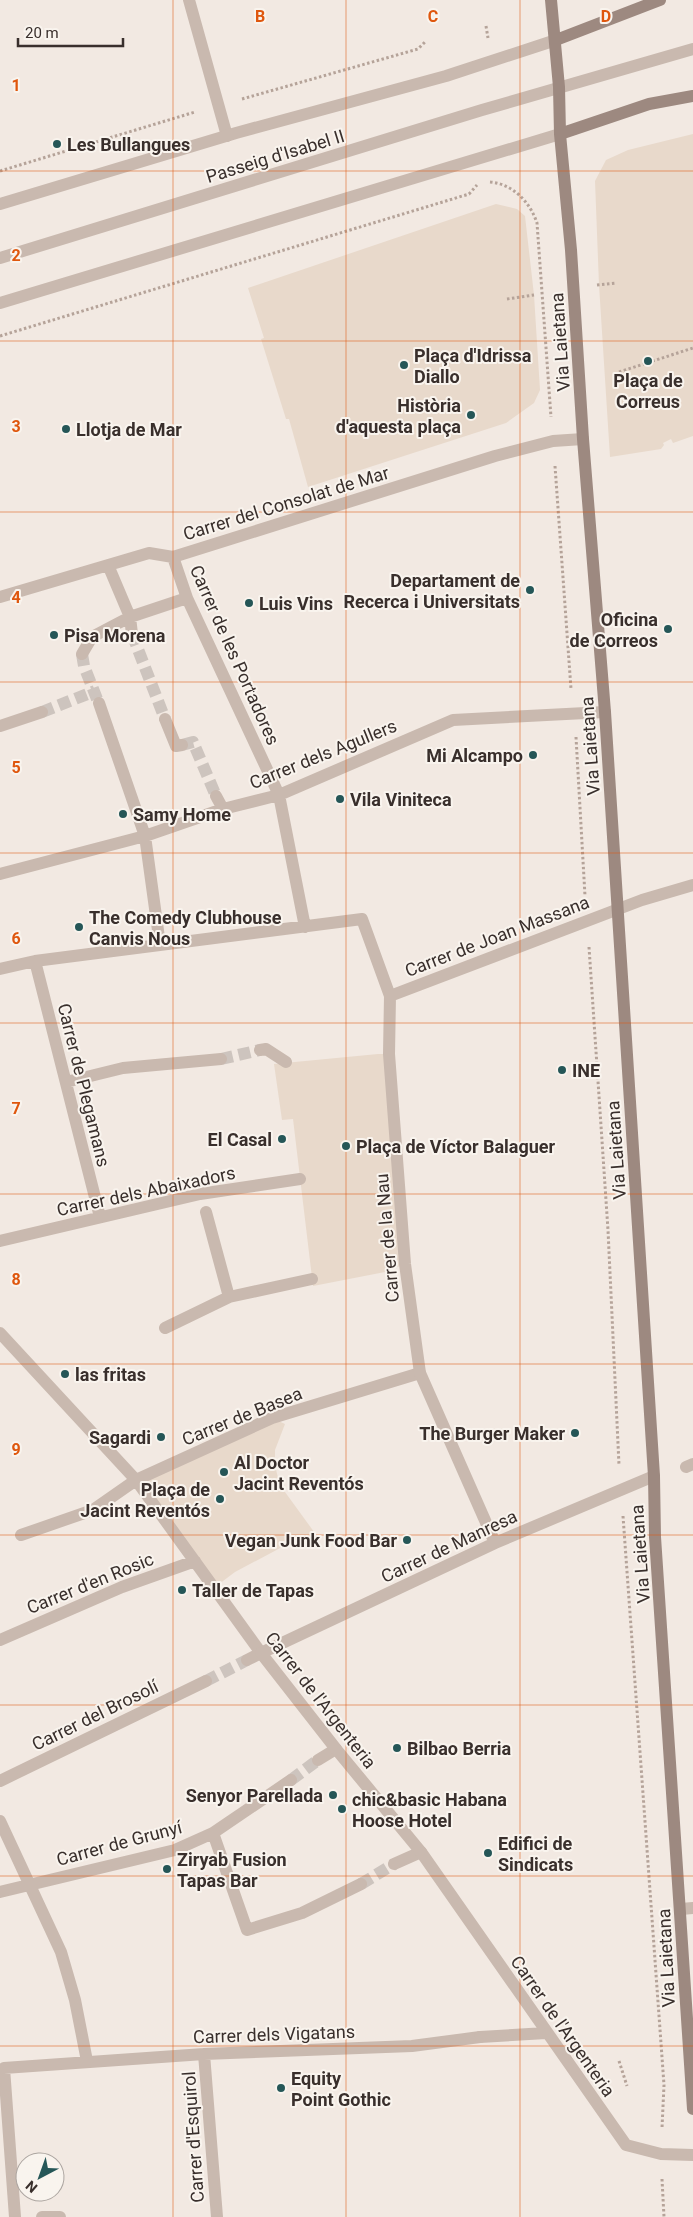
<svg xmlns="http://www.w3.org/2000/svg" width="693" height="2217" viewBox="0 0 693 2217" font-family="Roboto,sans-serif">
	<rect width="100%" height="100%" fill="#f2e9e2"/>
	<!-- plaza -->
	<path fill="#e8d9cb" d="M693,134V436L673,443L671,439L663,443L664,445L661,449L610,457L599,285L595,181L606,160L628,150Z
		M496,204L517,209L525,216L534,295L540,390L534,403L506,423L308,487L289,419H286L261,339L264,338L248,288Z
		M378,1054H389L405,1264L385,1272L313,1286L293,1119L282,1120L274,1064Z
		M272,1418L285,1424L275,1450V1465L278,1478L285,1492L317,1536V1539L311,1543H295L284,1546L235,1572L215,1587L136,1480Z"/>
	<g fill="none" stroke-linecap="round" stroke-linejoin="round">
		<!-- pedestrian-tunnel -->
		<path stroke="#cdc4be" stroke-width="12" stroke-dasharray="12 6" stroke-linecap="butt" d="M132,634L165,719
			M82,654L84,666L97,699
			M42,712L95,691
			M182,745L193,742L216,796
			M221,1059L260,1050
			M206,1681L247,1660
			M291,1780L318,1760
			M361,1884L394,1864"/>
		<!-- path -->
		<path stroke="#b5a399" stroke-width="3" stroke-dasharray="2.5 2.5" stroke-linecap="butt" d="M486,26L488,38
			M242,99L418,49L426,41
			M0,171L195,112
			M490,182C513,184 530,202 537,223L551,417
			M597,285L616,283
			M507,299L534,295
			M0,336L469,194L477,185
			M619,372L693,348
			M555,466L571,689
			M576,737L585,896
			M589,947L608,1230L619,1465
			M623,1516L664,2085L662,2128
			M619,2061L627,2086
			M662,2179L664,2217"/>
		<!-- service -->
		<path stroke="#c9b9af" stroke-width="12" d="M189,0L227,136
			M0,258L482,110L693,49"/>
		<!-- pedestrian -->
		<path stroke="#c9b9af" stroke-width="12" d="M173,557L187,598L279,795L305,927
			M108,565L130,617L132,634
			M0,597L149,553L173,557L495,456L553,441L583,439
			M82,654L92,637L130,617L187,598
			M99,703L145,836L160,945
			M165,719L176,746L182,745
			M0,726L42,712
			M216,796L223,809
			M0,874L145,836L223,809L279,795L453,720L605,712
			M35,961L100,1217
			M0,969L35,961L362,919L390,996
			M260,1050L266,1049L286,1062
			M66,1082L123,1068L221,1059
			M206,1212L229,1297L312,1279
			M0,1241L200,1194L300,1179
			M165,1328L229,1297
			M0,1333L136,1480L261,1653L247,1660
			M686,1467L693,1464
			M21,1535L93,1510L136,1480L272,1418L420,1373
			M0,1640L122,1587L195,1561
			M318,1760L336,1749
			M0,1781L206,1681
			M0,1821L61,1952L75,2000L87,2061
			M213,1833L247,1930L302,1913L361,1884
			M394,1864L421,1852
			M0,1892L175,1850L213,1833L291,1780
			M204,2054L217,2217
			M15,2217L4,2068L204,2054L412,2046L480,2037
			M42,2217H60"/>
		<!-- minor -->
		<path stroke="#c9b9af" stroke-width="12" d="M654,1476L495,1543L261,1653L336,1749L421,1852L626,2145L661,2154L693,2155
			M495,1543L420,1373L405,1264L389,1054L390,996L642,900L693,885
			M681,1909L693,1908
			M480,2037L546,2033"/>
		<!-- tertiary -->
		<path stroke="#c9b9af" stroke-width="12" d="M0,204L236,133L446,76L556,40
			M0,303L560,134"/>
		<!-- secondary -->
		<path stroke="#9d8980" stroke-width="12" d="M551,0L559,87L560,134L571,250L583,439L605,712L654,1476L655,1537L693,2109
			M556,40L660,0
			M560,134L649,104L693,96"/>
	</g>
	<!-- grid -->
	<path fill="none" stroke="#df570e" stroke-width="1" stroke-opacity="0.55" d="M173,0V2217M346,0V2217M520,0V2217M0,171H693M0,341H693M0,512H693M0,682H693M0,853H693M0,1023H693M0,1194H693M0,1364H693M0,1535H693M0,1705H693M0,1876H693M0,2046H693"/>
	<!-- markers -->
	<g fill="#255657" stroke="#f9f4ee" stroke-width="2">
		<circle cx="57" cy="144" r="5"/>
		<circle cx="648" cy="361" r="5"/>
		<circle cx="404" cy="365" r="5"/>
		<circle cx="471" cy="415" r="5"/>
		<circle cx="66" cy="429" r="5"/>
		<circle cx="530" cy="590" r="5"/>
		<circle cx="249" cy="603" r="5"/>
		<circle cx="668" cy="629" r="5"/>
		<circle cx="54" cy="635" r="5"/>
		<circle cx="533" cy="755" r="5"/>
		<circle cx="340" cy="799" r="5"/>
		<circle cx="123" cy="814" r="5"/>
		<circle cx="79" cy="927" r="5"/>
		<circle cx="562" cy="1070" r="5"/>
		<circle cx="282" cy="1139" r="5"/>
		<circle cx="346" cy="1146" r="5"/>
		<circle cx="65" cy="1374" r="5"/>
		<circle cx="575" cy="1433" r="5"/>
		<circle cx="161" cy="1437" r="5"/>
		<circle cx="224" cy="1472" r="5"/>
		<circle cx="220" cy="1499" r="5"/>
		<circle cx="407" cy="1540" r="5"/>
		<circle cx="182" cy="1590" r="5"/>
		<circle cx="397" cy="1748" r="5"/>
		<circle cx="333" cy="1795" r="5"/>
		<circle cx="342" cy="1809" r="5"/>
		<circle cx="488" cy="1853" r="5"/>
		<circle cx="167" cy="1869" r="5"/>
		<circle cx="281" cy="2088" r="5"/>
	</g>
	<g text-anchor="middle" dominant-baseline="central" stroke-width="4" stroke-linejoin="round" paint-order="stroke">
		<!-- poi labels -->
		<g font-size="18" font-weight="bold" fill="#392f2c" stroke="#f9f4ee" text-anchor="start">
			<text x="67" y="144">Les Bullangues</text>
			<text x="414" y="355">Plaça d'Idrissa<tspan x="414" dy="21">Diallo</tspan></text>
			<text x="648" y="380" text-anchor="middle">Plaça de<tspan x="648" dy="21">Correus</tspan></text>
			<text x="461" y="405" text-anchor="end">Història<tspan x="461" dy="21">d'aquesta plaça</tspan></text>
			<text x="76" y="429">Llotja de Mar</text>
			<text x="520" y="580" text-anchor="end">Departament de<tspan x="520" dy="21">Recerca i Universitats</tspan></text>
			<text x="259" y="603">Luis Vins</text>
			<text x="658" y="619" text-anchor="end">Oficina<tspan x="658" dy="21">de Correos</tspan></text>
			<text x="64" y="635">Pisa Morena</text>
			<text x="523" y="755" text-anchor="end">Mi Alcampo</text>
			<text x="350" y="799">Vila Viniteca</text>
			<text x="133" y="814">Samy Home</text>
			<text x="89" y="917">The Comedy Clubhouse<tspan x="89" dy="21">Canvis Nous</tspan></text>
			<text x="572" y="1070">INE</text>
			<text x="272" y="1139" text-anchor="end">El Casal</text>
			<text x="356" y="1146">Plaça de Víctor Balaguer</text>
			<text x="75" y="1374">las fritas</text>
			<text x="565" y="1433" text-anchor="end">The Burger Maker</text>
			<text x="151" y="1437" text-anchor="end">Sagardi</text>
			<text x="234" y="1462">Al Doctor<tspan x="234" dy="21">Jacint Reventós</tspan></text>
			<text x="210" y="1489" text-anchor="end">Plaça de<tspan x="210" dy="21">Jacint Reventós</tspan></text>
			<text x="397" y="1540" text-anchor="end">Vegan Junk Food Bar</text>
			<text x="192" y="1590">Taller de Tapas</text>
			<text x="407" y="1748">Bilbao Berria</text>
			<text x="323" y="1795" text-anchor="end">Senyor Parellada</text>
			<text x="352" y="1799">chic&amp;basic Habana<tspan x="352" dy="21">Hoose Hotel</tspan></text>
			<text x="498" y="1843">Edifici de<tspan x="498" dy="21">Sindicats</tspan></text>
			<text x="177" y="1859">Ziryab Fusion<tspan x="177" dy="21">Tapas Bar</tspan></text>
			<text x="291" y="2078">Equity<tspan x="291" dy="21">Point Gothic</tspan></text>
		</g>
		<!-- street labels -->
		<g font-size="18" fill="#392f2c" stroke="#f9f4ee">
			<text transform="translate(275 156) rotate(-17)">Passeig d'Isabel II</text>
			<text transform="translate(560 342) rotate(-94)">Via Laietana</text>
			<text transform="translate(286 503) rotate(-17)">Carrer del Consolat de Mar</text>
			<text transform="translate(235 655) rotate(66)">Carrer de les Portadores</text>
			<text transform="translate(590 746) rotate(-94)">Via Laietana</text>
			<text transform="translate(323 754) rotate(-22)">Carrer dels Agullers</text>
			<text transform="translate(497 936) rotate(-21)">Carrer de Joan Massana</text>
			<text transform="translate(84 1085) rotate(76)">Carrer de Plegamans</text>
			<text transform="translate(616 1150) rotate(-94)">Via Laietana</text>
			<text transform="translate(146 1191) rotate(-12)">Carrer dels Abaixadors</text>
			<text transform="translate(387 1238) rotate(-95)">Carrer de la Nau</text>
			<text transform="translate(242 1416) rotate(-22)">Carrer de Basea</text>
			<text transform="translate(449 1546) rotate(-25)">Carrer de Manresa</text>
			<text transform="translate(640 1554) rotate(-94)">Via Laietana</text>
			<text transform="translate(90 1583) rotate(-22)">Carrer d'en Rosic</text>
			<text transform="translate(321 1700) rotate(52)">Carrer de l'Argenteria</text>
			<text transform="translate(95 1715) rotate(-26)">Carrer del Brosolí</text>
			<text transform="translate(119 1843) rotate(-15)">Carrer de Grunyí</text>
			<text transform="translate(666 1958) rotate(-93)">Via Laietana</text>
			<text transform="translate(563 2026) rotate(55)">Carrer de l'Argenteria</text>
			<text transform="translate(274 2034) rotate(-2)">Carrer dels Vigatans</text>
			<text transform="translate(193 2137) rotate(-94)">Carrer d'Esquirol</text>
		</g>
	</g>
	<g font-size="16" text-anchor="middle" font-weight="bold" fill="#df570e" stroke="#f9f4ee" stroke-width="4" stroke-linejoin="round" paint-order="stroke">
		<text x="260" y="22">B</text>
		<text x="433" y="22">C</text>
		<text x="606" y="22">D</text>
		<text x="16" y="91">1</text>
		<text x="16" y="261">2</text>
		<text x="16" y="432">3</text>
		<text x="16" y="603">4</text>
		<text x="16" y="773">5</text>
		<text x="16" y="944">6</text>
		<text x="16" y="1114">7</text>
		<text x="16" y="1285">8</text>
		<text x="16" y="1455">9</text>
	</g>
	<!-- north arrow -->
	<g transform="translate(40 2177) rotate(221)"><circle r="24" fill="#f9f4ee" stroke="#aca5a0"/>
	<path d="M0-4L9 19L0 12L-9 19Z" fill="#255657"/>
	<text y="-8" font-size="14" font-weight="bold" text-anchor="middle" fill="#392f2c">N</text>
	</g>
	<!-- scale -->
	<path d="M18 38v8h105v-8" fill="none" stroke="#392f2c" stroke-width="2.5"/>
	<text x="25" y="38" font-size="15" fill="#392f2c" stroke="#f9f4ee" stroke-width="4" paint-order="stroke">20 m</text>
</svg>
